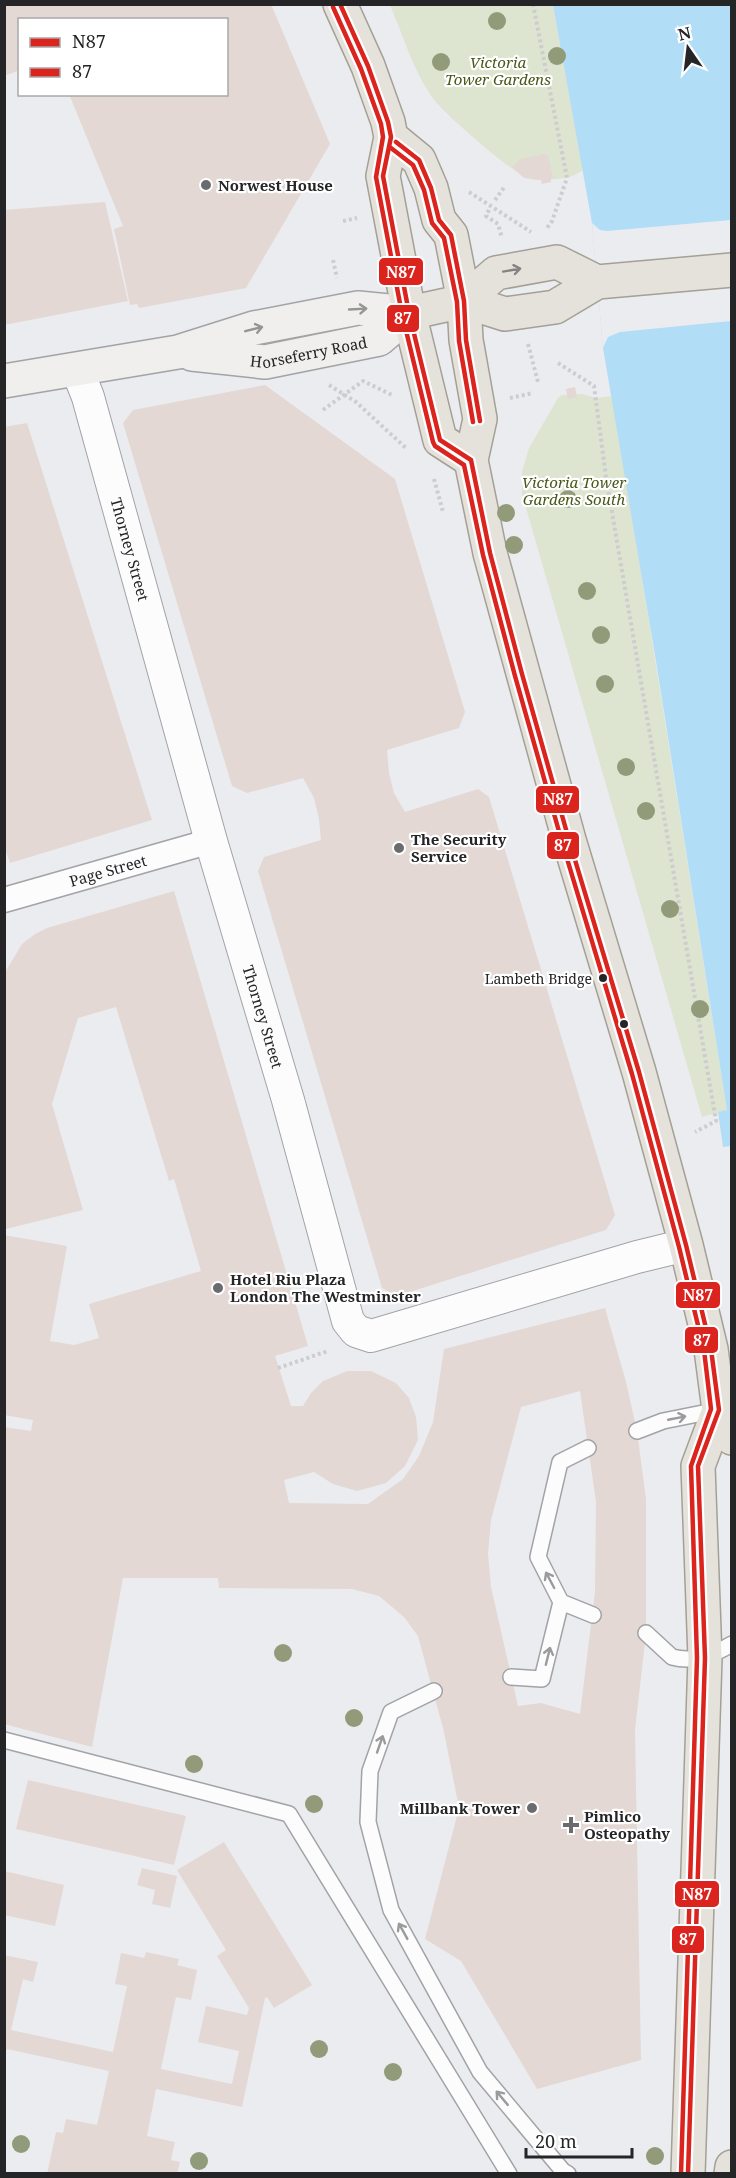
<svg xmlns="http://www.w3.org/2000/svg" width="736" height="2178" viewBox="0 0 736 2178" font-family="'Noto Serif',serif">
	<rect width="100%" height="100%" fill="#ebecf0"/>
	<!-- green -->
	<path fill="#dde4d0" d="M390,5H553L583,170C578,173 572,177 566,178C560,179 535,181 530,179C514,175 442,112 432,97C413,70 403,35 390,5Z
		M582,394L596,398L613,396L727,1110L702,1117L522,494V472L529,448L558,398L562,395Z"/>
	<!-- water -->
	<path fill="#b1ddf7" d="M553,5H731V1146L723,1147L718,1112L727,1110L655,655L603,348L592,223Z"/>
	<!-- pier -->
	<path fill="#ebecf0" d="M731,220V321L620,332L608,337L603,348L592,223L600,230L607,231Z"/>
	<!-- building -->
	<path fill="#e3d8d4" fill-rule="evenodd" d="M4,4H271L330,144L246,288L139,308L137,304L130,305L114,229L123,226L69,94H226V20H20V70L4,76Z
		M544,154L548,156L553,178H551V182L542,184L541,180L524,178L512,167L521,159Z
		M105,202L128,301L4,325V210Z
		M265,385L395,479L465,712L459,728L387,750L389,773L394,793L405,812L478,789L489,797L615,1215L606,1230L397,1296L382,1288L258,871L264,857L321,840L319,819L314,798L303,778L247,793L232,786L123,423L133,410Z
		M575,387L577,397L568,399L566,389Z
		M27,423L152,820L10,863L4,846V427Z
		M174,891L308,1346L275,1356L291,1406H303L311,1393L323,1381L347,1371H371L396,1383L409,1398L416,1417L418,1440L405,1466L386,1483L357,1491L333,1484L314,1472L284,1480L289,1503L368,1504L403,1479L419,1456L433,1422L444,1349L605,1308L626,1382L637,1431L646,1499V1633L635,1730L641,2060L537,2089L461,1961L425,1939L459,1808L444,1732L418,1636L404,1617L379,1596L352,1589L219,1588L218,1578H123L92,1747L4,1724V1427L31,1431L33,1420L4,1415V1235L67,1246L50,1341L74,1345L99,1338L89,1304L201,1271L174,1179L169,1181L116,1007L78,1018L52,1104L83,1210L6,1229L4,974L22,944L35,934L47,928ZM580,1391L596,1502L595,1592L580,1714L541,1703L518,1706L491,1587L488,1554L491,1520L521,1407Z
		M28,1780L186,1816L174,1865L16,1829Z
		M224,1842L312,1985L274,2008L267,1997L265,1998L242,2107L156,2089L147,2136L175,2142L171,2160L180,2162L177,2174H47L56,2132L63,2133L66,2119L97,2125L109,2071L7,2049L4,2055V1955L38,1962L33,1982L23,1979L11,2030L113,2052L127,1986L115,1984L121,1953L144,1958L146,1952L179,1959L177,1965L197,1970L191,2000L176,1997L161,2069L232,2084L239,2051L198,2042L206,2006L247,2015L249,2008L217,1956L226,1950L177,1870Z
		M142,1868L177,1876L170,1908L152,1904L155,1890L137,1885Z
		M4,1871L64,1885L55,1926L4,1915Z"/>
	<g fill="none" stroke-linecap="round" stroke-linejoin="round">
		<!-- service casing -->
		<g stroke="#a2a3a6" stroke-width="18">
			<path id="service" d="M637,1431L663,1421L718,1410
				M588,1448L560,1462L538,1557L561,1602L593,1615
				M646,1633L672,1657C694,1663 713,1655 732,1644
				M511,1677L542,1679L561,1602
				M434,1691L391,1712L370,1771L368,1822L391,1910L480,2072L563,2171L568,2174
				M4,1740L289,1814L509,2174"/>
		</g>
		<!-- pedestrian casing -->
		<g stroke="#a2a3a6" stroke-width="27">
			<g id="pedestrian">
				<path id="s1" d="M4,900L211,841"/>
			</g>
		</g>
		<!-- minor casing -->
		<g stroke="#a2a3a6" stroke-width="34">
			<g id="minor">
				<path id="s2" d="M77,369L88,397L211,841L288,1100L348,1321L356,1331L371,1336L637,1257L686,1245"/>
			</g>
		</g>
		<!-- secondary casing -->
		<g stroke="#a2a3a6" stroke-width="36">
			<g id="secondary">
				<path id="s3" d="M192,354L265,362L379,339L409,313"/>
				<path d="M4,381L178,352L254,328L358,308L409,313"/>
			</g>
		</g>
		<!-- primary casing -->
		<g stroke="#a4a095" stroke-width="36">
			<path id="primary" d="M340,4L368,66L388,122L391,137L383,176L409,313L440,440L471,460
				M391,137L419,160L431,188L439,220L451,235L464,301L466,340L480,419L471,460L490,553L569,840L639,1072L686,1245L711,1349L719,1410L732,1438
				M464,301L505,314L555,307L597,282L732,270
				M409,313L464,301L496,273L557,262L597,282
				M688,2174L705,1658L698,1466L719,1410
				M731,2174L732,2167"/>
		</g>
		<!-- path -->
		<path stroke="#cdcdcf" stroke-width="4" stroke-dasharray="3 3" stroke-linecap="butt" d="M533,4L567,178L552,221L547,228
			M469,192L531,232
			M495,200L505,186
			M489,210L486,216L498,224L502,238
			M343,221L357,218
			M333,260L337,278
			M528,344L538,382
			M558,363L594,386L606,477L716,1121L695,1132
			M329,385L356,402L407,449
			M510,398L533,393
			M323,410L363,381L392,395
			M434,479L443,512
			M278,1368L328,1351"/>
		<!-- service -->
		<use href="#service" stroke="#fcfcfd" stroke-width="15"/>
		<!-- pedestrian -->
		<use href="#pedestrian" stroke="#fcfcfd" stroke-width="24"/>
		<!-- minor -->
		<use href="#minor" stroke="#fcfcfd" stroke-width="32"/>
		<!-- secondary -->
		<use href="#secondary" stroke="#f0efed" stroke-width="33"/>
		<!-- primary -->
		<use href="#primary" stroke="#e5e2dc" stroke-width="33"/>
		<!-- bus-1 casing -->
		<g stroke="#fff" stroke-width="9">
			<path id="bus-1" d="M340,4L368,66L388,122L391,137L383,176L409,313L440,440L471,460L490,553L522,674L569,840L639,1072L686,1245L711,1349L719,1410L698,1466L705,1658L688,2174
				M396,142L419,160L431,188L439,220L451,235L464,301L466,340L480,421"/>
		</g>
		<!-- bus-2 casing -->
		<g stroke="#fff" stroke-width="9">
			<path id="bus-2" d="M333,7L361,69L381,124L383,137L376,177L402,314L433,442L435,446L464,465L483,555L515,676L562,842L632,1074L679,1247L704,1350L711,1409L691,1466L697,1658L681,2174
				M391,148L413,165L424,190L432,223L444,238L457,302L459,341L473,422"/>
		</g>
		<!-- bus-1 -->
		<use href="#bus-1" stroke="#dc241f" stroke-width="4.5"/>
		<!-- bus-2 -->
		<use href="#bus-2" stroke="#dc241f" stroke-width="4.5"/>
	</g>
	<!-- trees -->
	<g fill="#919b7a">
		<circle cx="497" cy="21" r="9"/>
		<circle cx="557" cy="56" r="9"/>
		<circle cx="441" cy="62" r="9"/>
		<circle cx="568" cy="499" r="9"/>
		<circle cx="506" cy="513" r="9"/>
		<circle cx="514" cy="545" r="9"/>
		<circle cx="587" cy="591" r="9"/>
		<circle cx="601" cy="635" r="9"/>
		<circle cx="605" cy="684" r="9"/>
		<circle cx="626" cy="767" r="9"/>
		<circle cx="646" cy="811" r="9"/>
		<circle cx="670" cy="909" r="9"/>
		<circle cx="700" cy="1009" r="9"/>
		<circle cx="283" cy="1653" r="9"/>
		<circle cx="354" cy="1718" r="9"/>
		<circle cx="194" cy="1764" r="9"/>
		<circle cx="314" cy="1804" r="9"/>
		<circle cx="319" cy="2049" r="9"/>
		<circle cx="393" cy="2072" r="9"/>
		<circle cx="21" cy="2144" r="9"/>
		<circle cx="655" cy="2156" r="9"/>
		<circle cx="199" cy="2161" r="9"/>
	</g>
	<!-- one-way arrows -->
	<defs><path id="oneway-shaft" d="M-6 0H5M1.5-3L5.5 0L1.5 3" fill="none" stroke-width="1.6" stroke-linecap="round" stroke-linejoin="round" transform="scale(1.5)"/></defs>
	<use stroke="#858482" href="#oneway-shaft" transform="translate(512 270) rotate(-10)"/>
	<g stroke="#959494">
		<use href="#oneway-shaft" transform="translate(358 309) rotate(-3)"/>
		<use href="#oneway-shaft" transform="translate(254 329) rotate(-14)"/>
	</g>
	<g stroke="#9b9b9d">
		<use href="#oneway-shaft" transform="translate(677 1418) rotate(-11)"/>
		<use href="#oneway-shaft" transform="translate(550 1580) rotate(-118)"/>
		<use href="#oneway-shaft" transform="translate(548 1656) rotate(-76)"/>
		<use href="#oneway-shaft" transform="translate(380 1744) rotate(-71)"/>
		<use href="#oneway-shaft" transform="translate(403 1931) rotate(-119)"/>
		<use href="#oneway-shaft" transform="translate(502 2098) rotate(-130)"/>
	</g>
	<!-- markers -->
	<g fill="#6a6b6e" stroke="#fff" stroke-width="2">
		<circle cx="206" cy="185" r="6"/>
		<circle cx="399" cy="848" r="6"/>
		<circle cx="218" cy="1288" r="6"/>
		<circle cx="532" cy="1808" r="6"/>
		<path d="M568 1816h6v6h6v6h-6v6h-6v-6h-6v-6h6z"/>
	</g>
	<g fill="#252528" stroke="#fff" stroke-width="2">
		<circle cx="603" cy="978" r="5"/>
		<circle cx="624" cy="1024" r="5"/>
	</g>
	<g text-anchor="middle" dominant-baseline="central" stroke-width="4.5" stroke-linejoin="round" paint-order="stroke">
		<!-- bus labels -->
		<g font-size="14" fill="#252528" stroke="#fff" text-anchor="end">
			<text x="592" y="978">Lambeth Bridge</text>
		</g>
		<!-- park labels -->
		<g font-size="15" font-style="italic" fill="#485819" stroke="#fff">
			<text x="498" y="62">Victoria<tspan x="498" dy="17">Tower Gardens</tspan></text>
			<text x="574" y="482">Victoria Tower<tspan x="574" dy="17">Gardens South</tspan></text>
		</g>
		<!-- poi labels -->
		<g font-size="15" font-weight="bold" fill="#252528" stroke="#fff" text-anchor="start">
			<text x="218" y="185">Norwest House</text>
			<text x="411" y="839">The Security<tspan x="411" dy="17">Service</tspan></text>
			<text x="230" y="1279">Hotel Riu Plaza<tspan x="230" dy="17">London The Westminster</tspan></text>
			<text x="520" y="1808" text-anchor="end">Millbank Tower</text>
			<text x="584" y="1816">Pimlico<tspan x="584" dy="17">Osteopathy</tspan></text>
		</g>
		<!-- street labels -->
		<g font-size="15" fill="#252528" stroke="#fff">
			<text stroke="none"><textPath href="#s3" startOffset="118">Horseferry Road</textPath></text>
			<text stroke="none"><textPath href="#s2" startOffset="188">Thorney Street</textPath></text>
			<text stroke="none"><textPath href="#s1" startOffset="108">Page Street</textPath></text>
			<text stroke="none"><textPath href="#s2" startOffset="674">Thorney Street</textPath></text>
		</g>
	</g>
	<g stroke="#fff" stroke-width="2">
		<rect x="378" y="257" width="46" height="29" rx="6" fill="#dc241f"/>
		<rect x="386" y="304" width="34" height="29" rx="6" fill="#dc241f"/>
		<rect x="535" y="785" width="45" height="29" rx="6" fill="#dc241f"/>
		<rect x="546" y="831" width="34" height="29" rx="6" fill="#dc241f"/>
		<rect x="675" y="1281" width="46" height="28" rx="6" fill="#dc241f"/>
		<rect x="684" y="1326" width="35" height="28" rx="6" fill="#dc241f"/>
		<rect x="674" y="1880" width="46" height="28" rx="6" fill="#dc241f"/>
		<rect x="671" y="1925" width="34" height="29" rx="6" fill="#dc241f"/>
	</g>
	<g font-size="16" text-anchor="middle" font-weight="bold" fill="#fff">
		<text x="401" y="278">N87</text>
		<text x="403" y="324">87</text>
		<text x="558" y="805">N87</text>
		<text x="563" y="851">87</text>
		<text x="698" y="1301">N87</text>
		<text x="702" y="1346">87</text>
		<text x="697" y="1900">N87</text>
		<text x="688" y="1945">87</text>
	</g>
	<!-- border -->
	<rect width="736" height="2178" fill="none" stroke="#252528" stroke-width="12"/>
	<!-- legend -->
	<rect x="18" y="18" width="210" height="78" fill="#ffffff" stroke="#a8a8a9" stroke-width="1.5"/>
	<rect x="30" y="38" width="30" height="9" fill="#dc241f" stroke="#a8a8a9" stroke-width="1.5"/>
	<text x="72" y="48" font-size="18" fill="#252528">N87</text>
	<rect x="30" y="68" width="30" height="9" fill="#dc241f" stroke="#a8a8a9" stroke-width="1.5"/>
	<text x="72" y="78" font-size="18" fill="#252528">87</text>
	<!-- north arrow -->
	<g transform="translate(688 48) rotate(346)" stroke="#ffffff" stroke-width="4.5" paint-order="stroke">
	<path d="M0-4.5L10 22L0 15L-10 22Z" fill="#252528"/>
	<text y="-9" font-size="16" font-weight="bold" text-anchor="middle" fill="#252528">N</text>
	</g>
	<!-- scale -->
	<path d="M526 2148v9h106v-9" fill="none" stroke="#252528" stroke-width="3"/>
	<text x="535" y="2148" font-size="18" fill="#252528" stroke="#ffffff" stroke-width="4.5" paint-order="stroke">20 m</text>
</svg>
